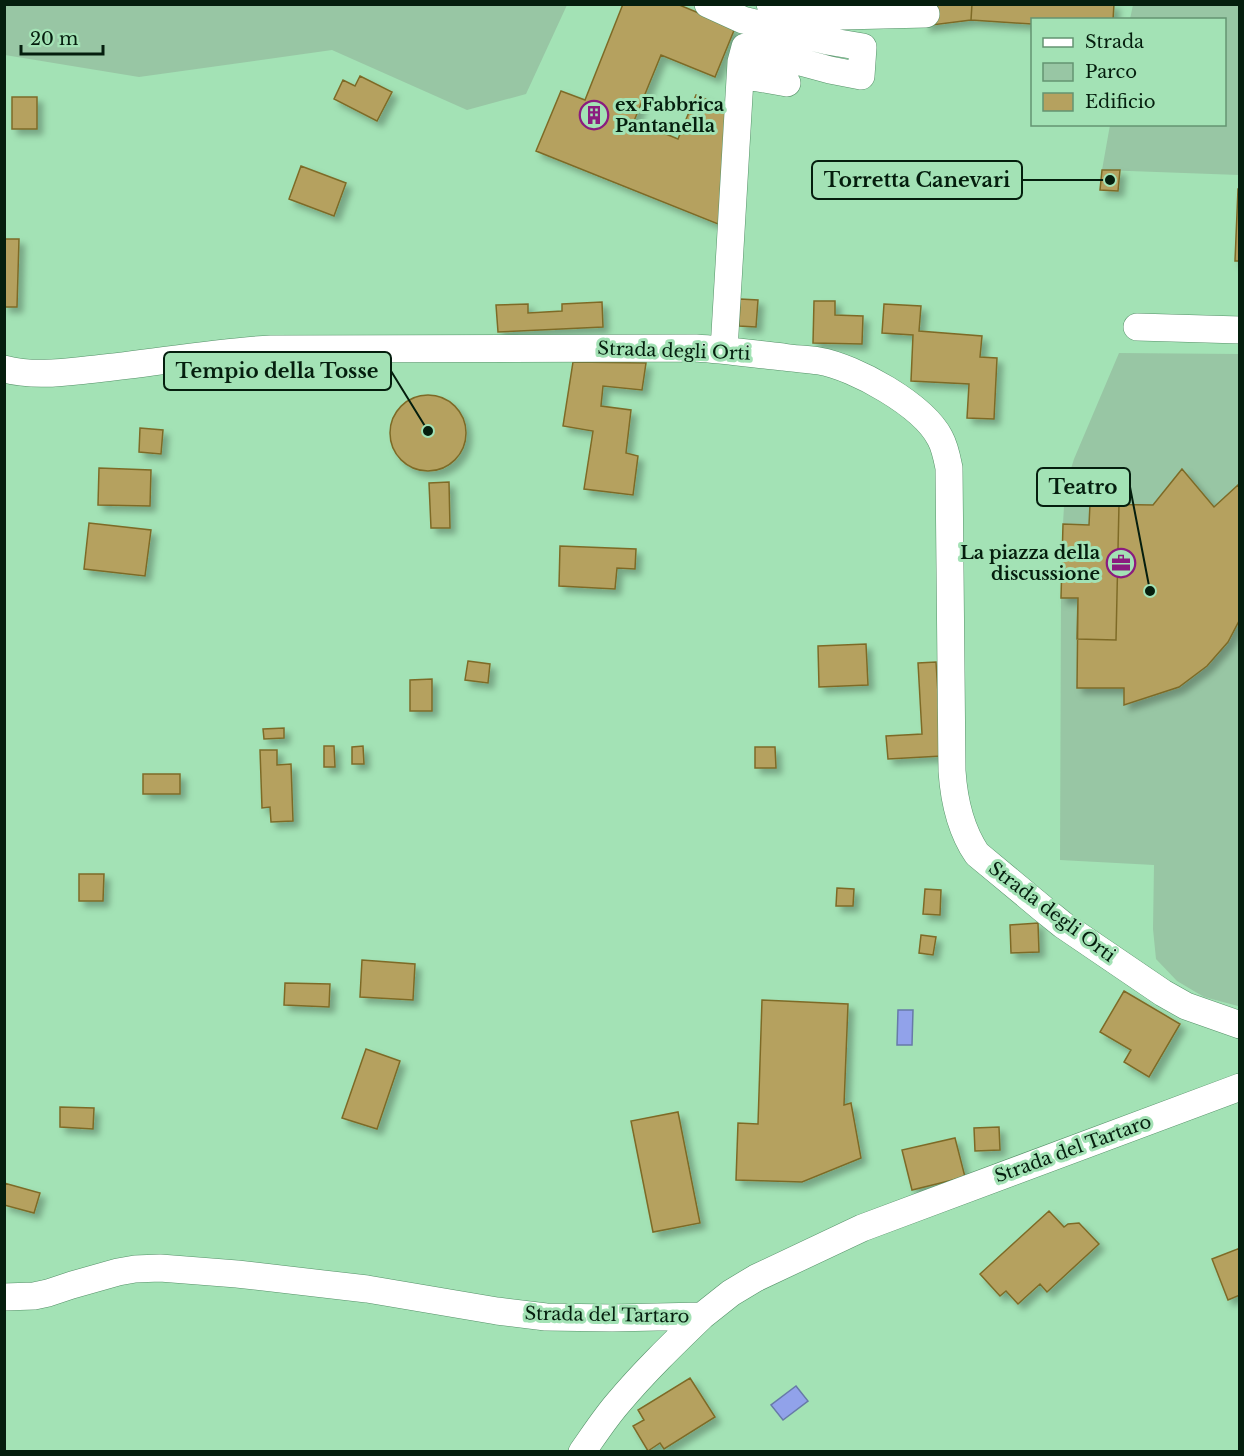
<svg xmlns="http://www.w3.org/2000/svg" width="1244" height="1456" viewBox="0 0 1244 1456" font-family="'Libre Baskerville',serif">
	<defs>
		<filter id="shadow"><feDropShadow dx="5.5" dy="5.5" stdDeviation="3" flood-color="#0004"/></filter>
	</defs>
	<rect width="100%" height="100%" fill="#a3e2b5"/>
	<!-- green -->
	<path fill="#98c6a4" d="M4,5L5,4L567,5L526,94L467,110L332,50L139,77L5,55Z
		M1133,5H1239V175L1102,170L1110,125L1224,124V20L1130,19Z
		M1119,353L1239,354V489L1237,486L1214,507L1182,469L1153,505L1090,504L1089,525L1063,524L1065,488L1074,459Z
		M1061,598H1078L1077,688H1124L1125,705L1179,687L1207,666L1228,642L1239,619L1240,996L1238,1006L1204,997L1177,981L1156,959L1153,929L1154,865L1060,860Z"/>
	<!-- water -->
	<path fill="#91a2ea" stroke="#677aa8" stroke-width="1.5" d="M898,1010H913L912,1045H897Z
		M796,1386L808,1401L783,1420L771,1405Z"/>
	<!-- building -->
	<path fill="#b5a15f" stroke="#7e6b27" stroke-width="1.5" filter="url(#shadow)" d="M623,4H677L735,28L715,77L661,55L634,121L678,139L696,95L730,109L723,226L536,151L561,91L585,100Z
		M928,4H972L971,20L924,26Z
		M972,4H1114L1113,20H1032V24L971,20Z
		M360,76L392,92L377,121L334,99L343,80L355,86Z
		M12,97H37V129H12Z
		M301,166L346,183L334,216L289,199Z
		M1102,170H1120L1118,191L1100,190Z
		M1238,189H1240V261H1235Z
		M4,239H19L17,307H4Z
		M740,299L758,300L756,327L739,326Z
		M814,301H835V315L863,316L862,344L813,343Z
		M602,302L603,327L498,332L496,305L528,304V313L562,311V304Z
		M884,304L921,306L919,331L982,336L980,357L997,358L994,419L967,418L969,384L911,381L913,335L882,333Z
		M573,362L646,363L642,390L603,386L601,406L631,410L626,453L638,456L633,495L584,489L593,431L563,426Z
		M390 433a38 38 0 1 1 76 0a38 38 0 1 1-76 0Z
		M140,428L163,430L161,454L139,452Z
		M99,468L151,470L150,506L98,505Z
		M1182,469L1214,507L1238,485L1240,489V619L1228,642L1207,666L1179,687L1124,705V688H1077L1078,598H1061L1063,524L1089,525L1090,504L1153,505Z
		M449,482L450,528H431L429,483Z
		M1090,504H1119L1116,640L1077,639L1078,598H1061L1063,524L1089,525Z
		M89,523L151,530L145,576L84,569Z
		M560,546L636,549L635,569L617,568L615,589L559,586Z
		M866,644L868,685L819,687L818,646Z
		M468,661L490,664L488,683L465,680Z
		M936,662L942,756L888,759L886,736L922,734L918,663Z
		M432,679V711H410V680Z
		M284,728V738L264,739L263,729Z
		M324,746H334L335,767H324Z
		M363,746L364,764H352V747Z
		M755,747H775L776,768H755Z
		M260,750H277V765L291,764L293,821L271,822L270,807L262,808Z
		M143,774H180V794H143Z
		M79,874H104L103,901H79Z
		M837,888L854,889L853,906H836Z
		M925,889L941,890L940,915L923,914Z
		M1038,923L1039,952L1011,953L1010,925Z
		M921,935L936,937L933,955L919,953Z
		M362,960L415,964L413,1000L360,997Z
		M285,983L330,984L329,1007L284,1005Z
		M1124,991L1180,1024L1149,1077L1124,1062L1131,1050L1100,1032Z
		M762,1000L848,1004L844,1105L851,1103L861,1158L802,1182L736,1180L738,1123L758,1124Z
		M366,1049L400,1061L377,1129L342,1118Z
		M60,1107L94,1108L93,1129L60,1127Z
		M678,1112L700,1223L653,1232L631,1121Z
		M999,1127L1000,1150L975,1151L974,1128Z
		M955,1138L965,1177L912,1190L902,1150Z
		M4,1183L40,1193L34,1213L4,1205Z
		M1049,1211L1064,1227L1068,1224L1079,1223L1099,1244L1047,1292L1040,1284L1018,1304L1006,1291L1000,1296L980,1274Z
		M1240,1248V1295L1228,1300L1212,1259Z
		M690,1378L715,1417L664,1449L660,1443L648,1451L633,1426L644,1420L638,1410Z"/>
	<g fill="none" stroke-linecap="round" stroke-linejoin="round">
		<!-- minor casing -->
		<g stroke="#559168" stroke-width="28">
			<path id="minor" d="M708,4L743,20L827,41L863,47L861,76L830,70L745,47L741,62L724,350
				M770,4L805,16H842L926,14
				M741,75L787,83
				M1137,327L1240,330
				M4,369C35,377 66,372 96,369C155,363 213,352 271,349L696,348C725,350 754,354 783,357C795,359 807,359 819,361C855,367 923,405 940,438C945,447 947,458 949,468L952,771C954,801 960,829 977,854L1042,908L1063,925L1163,993L1186,1006L1240,1025
				M4,1297L34,1296L48,1293L72,1285L118,1272L135,1269L160,1268L237,1274L367,1289L497,1311L546,1317L612,1318L702,1316L731,1293L756,1278L862,1228L1240,1087
				M582,1452C594,1435 605,1418 618,1403C644,1372 673,1344 702,1316"/>
		</g>
		<!-- minor -->
		<use href="#minor" stroke="#fff" stroke-width="27"/>
	</g>
	<!-- icons -->
	<defs>
		<g id="building-ring" transform="scale(1.5)"><circle r="9.5" fill="#a3e2b5" stroke="#8b1b7f" stroke-width="1.5"/><path d="M-4-6H4V6H1V3H-1V6H-4ZM-2.5-4.3h1.7v1.8h-1.7ZM.8-4.3h1.7v1.8H.8ZM-2.5-1h1.7V.8h-1.7ZM.8-1h1.7V.8H.8Z" fill="#8b1b7f"/></g>
		<g id="office-ring" transform="scale(1.5)"><circle r="9.5" fill="#a3e2b5" stroke="#8b1b7f" stroke-width="1.5"/><path d="M-6-3h4V-5.5h4V-3h4V5H-6ZM-1-4.5V-3h2v-1.5ZM-6 0V1H6V0Z" fill="#8b1b7f"/></g>
	</defs>
	<g fill-rule="evenodd">
		<use href="#building-ring" x="594" y="115"/>
		<use href="#office-ring" x="1121" y="563"/>
	</g>
	<g text-anchor="middle" dominant-baseline="central" stroke-width="6" stroke-linejoin="round" paint-order="stroke">
		<!-- poi labels -->
		<g font-size="18" font-weight="bold" fill="#051e0e" stroke="#a3e2b5" text-anchor="start">
			<text x="615" y="105">ex Fabbrica<tspan x="615" dy="21">Pantanella</tspan></text>
			<text x="1100" y="553" text-anchor="end">La piazza della<tspan x="1100" dy="21">discussione</tspan></text>
		</g>
		<!-- street labels -->
		<g font-size="18" fill="#051e0e" stroke="#a3e2b5">
			<text transform="translate(674 351) rotate(2)">Strada degli Orti</text>
			<text transform="translate(1052 912) rotate(37)">Strada degli Orti</text>
			<text transform="translate(1073 1149) rotate(-20)">Strada del Tartaro</text>
			<text transform="translate(607 1315) rotate(1)">Strada del Tartaro</text>
		</g>
	</g>
	<!-- callouts -->
	<path fill="none" stroke="#051e0e" stroke-width="2" d="M1110 180L1022 180M428 431L391 371M1150 591L1130 487"/>
	<g fill="#051e0e" stroke="#a3e2b5" stroke-width="2">
		<circle cx="1110" cy="180" r="6"/>
		<circle cx="428" cy="431" r="6"/>
		<circle cx="1150" cy="591" r="6"/>
	</g>
	<g fill="#a3e2b5" stroke="#051e0e" stroke-width="2">
		<rect x="812" y="161" width="210" height="38" rx="6"/>
		<rect x="164" y="352" width="227" height="38" rx="6"/>
		<rect x="1037" y="468" width="93" height="38" rx="6"/>
	</g>
	<g font-size="20" text-anchor="middle" font-weight="bold" fill="#051e0e">
		<text x="917" y="187">Torretta Canevari</text>
		<text x="277" y="378">Tempio della Tosse</text>
		<text x="1083" y="494">Teatro</text>
	</g>
	<!-- border -->
	<rect width="1244" height="1456" fill="none" stroke="#051e0e" stroke-width="12"/>
	<!-- legend -->
	<rect x="1031" y="18" width="195" height="108" fill="#a3e2b5" stroke="#649472" stroke-width="1.5"/>
	<rect x="1043" y="38" width="30" height="9" fill="#ffffff" stroke="#649472" stroke-width="1.5"/>
	<text x="1085" y="48" font-size="18" fill="#051e0e">Strada</text>
	<rect x="1043" y="63" width="30" height="18" fill="#98c6a4" stroke="#649472" stroke-width="1.5"/>
	<text x="1085" y="78" font-size="18" fill="#051e0e">Parco</text>
	<rect x="1043" y="93" width="30" height="18" fill="#b5a15f" stroke="#649472" stroke-width="1.5"/>
	<text x="1085" y="108" font-size="18" fill="#051e0e">Edificio</text>
	<!-- scale -->
	<path d="M21 45v9h82v-9" fill="none" stroke="#051e0e" stroke-width="3"/>
	<text x="30" y="45" font-size="18" fill="#051e0e" stroke="#a3e2b5" stroke-width="4.5" paint-order="stroke">20 m</text>
</svg>
